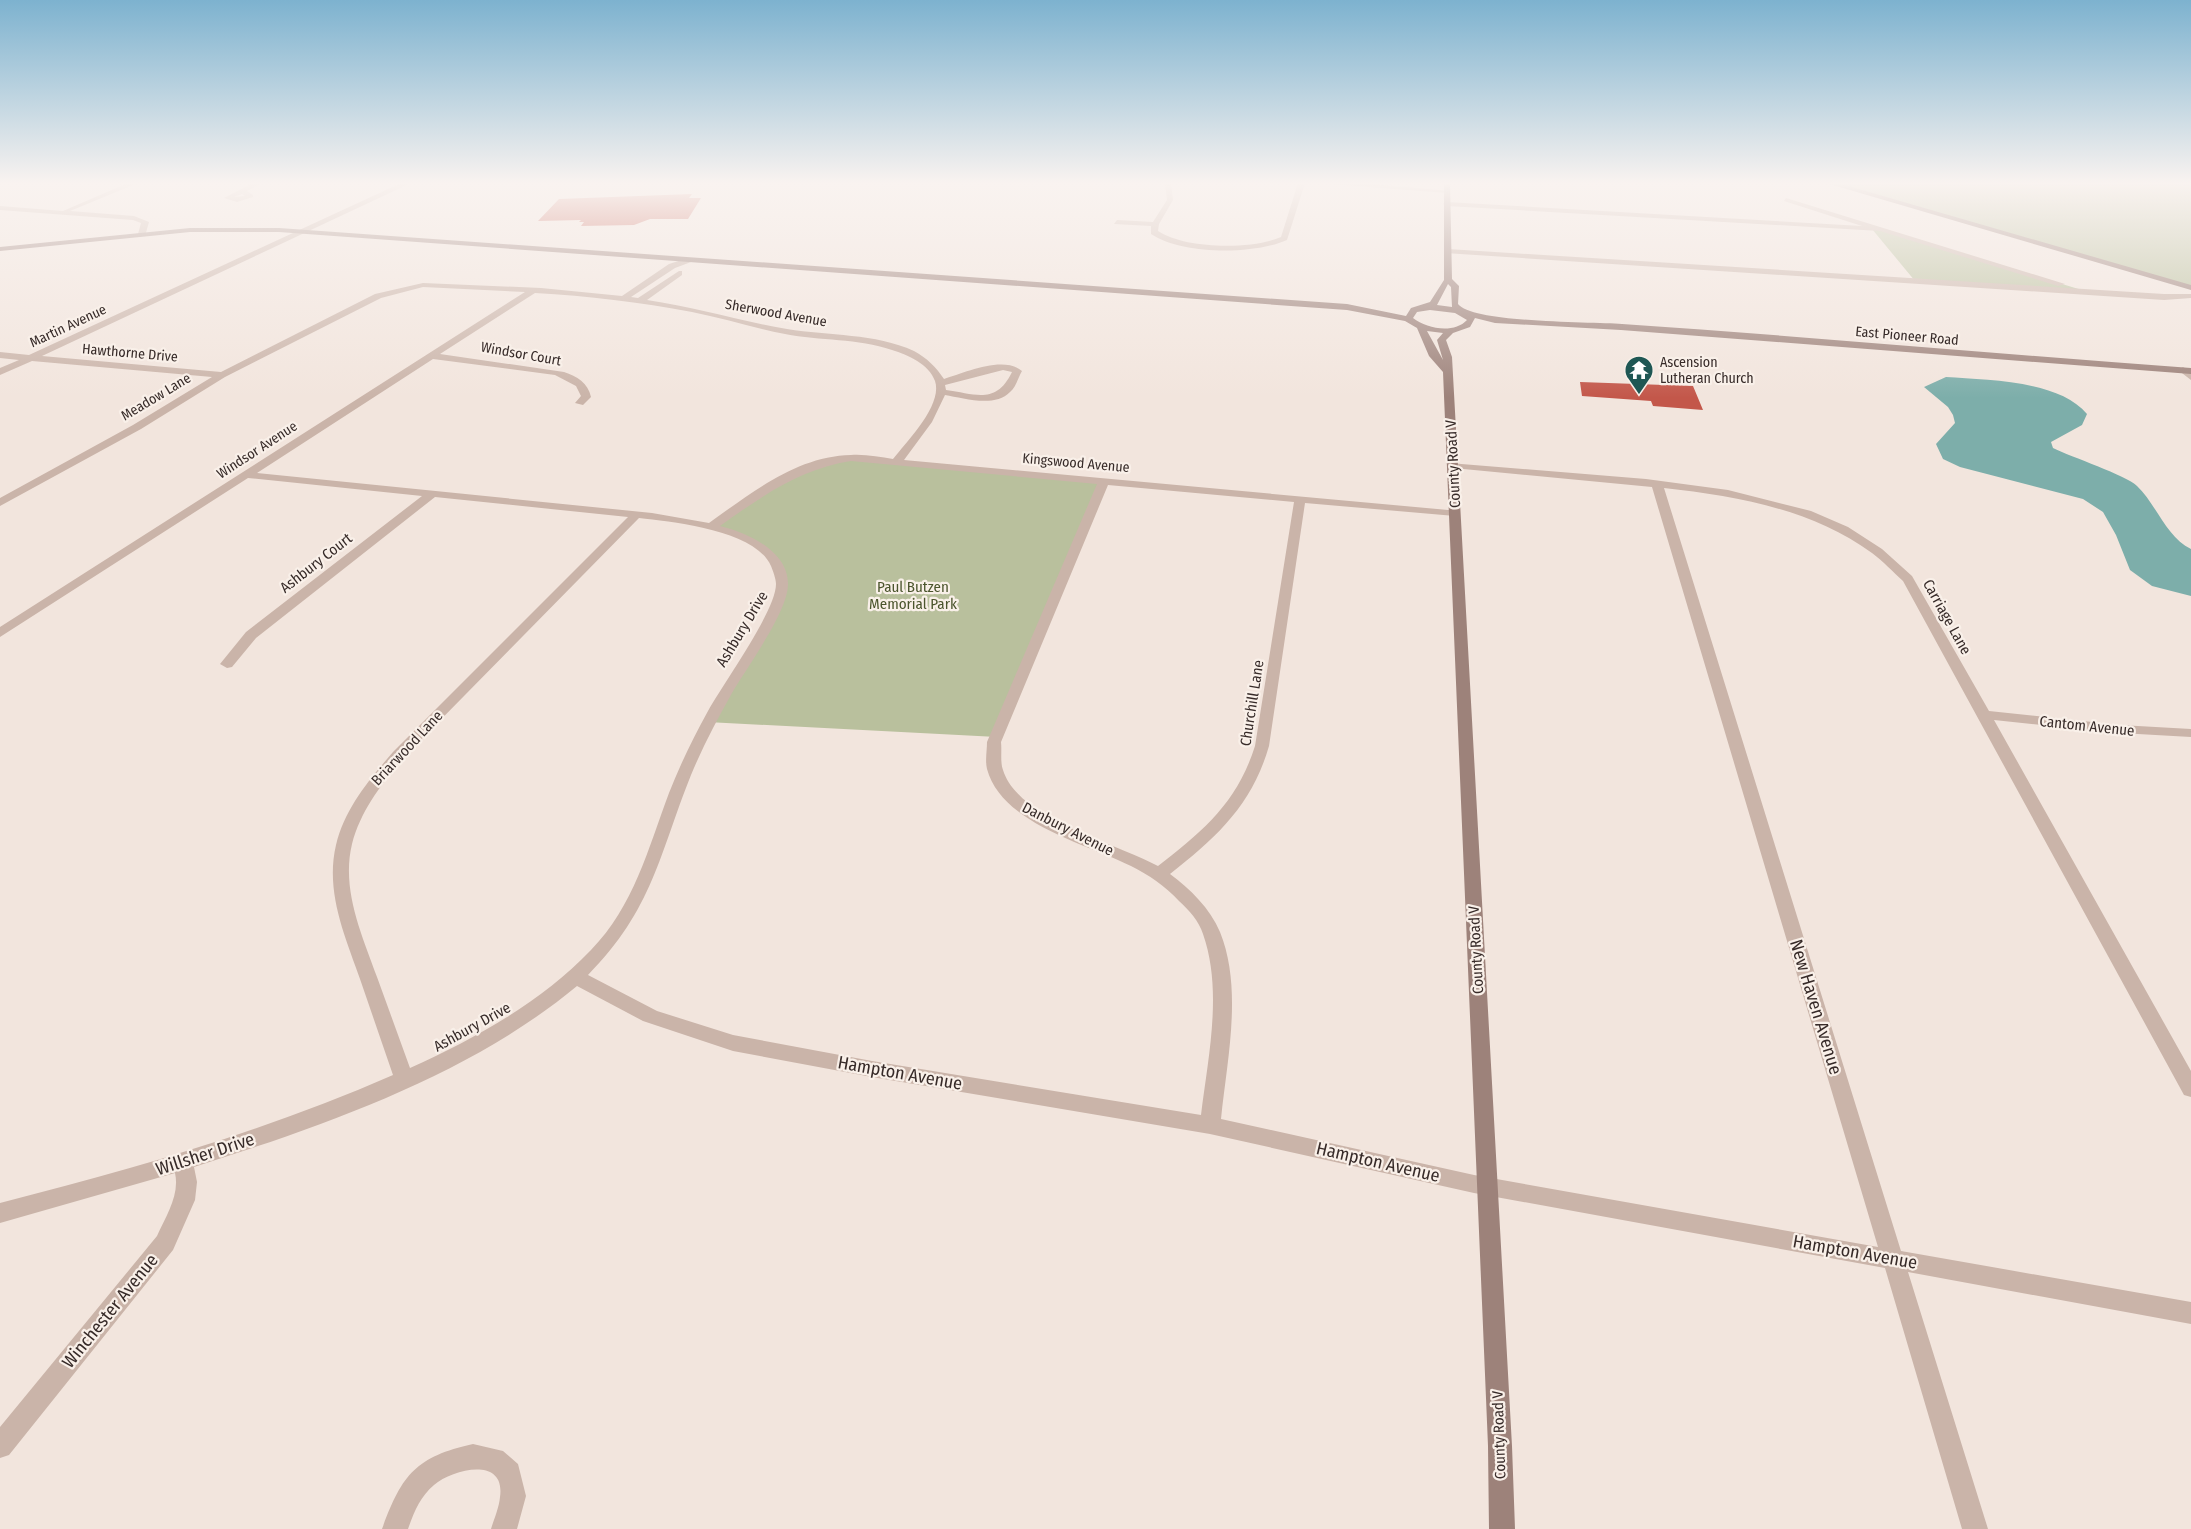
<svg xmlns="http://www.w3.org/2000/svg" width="2191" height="1529" viewBox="0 0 2191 1529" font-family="'Fira Sans Condensed',sans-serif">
	<rect width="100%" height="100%" fill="#f2e5dd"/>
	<!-- green -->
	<path fill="#b9c09d" d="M1829,183H2191V288Z
		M1872,229H1883L2085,291L1915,281Z
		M851,458L1104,480L997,737L707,722L779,602L780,571L758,545L711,527L783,476Z"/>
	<!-- water -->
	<path fill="#7daeaa" d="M1946,377C1987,380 2059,380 2087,414L2082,425L2051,442L2053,448C2071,457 2126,475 2137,486C2156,504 2167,538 2191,549V596L2152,586L2130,570L2116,535L2103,512L2083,499L1960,467L1943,459L1936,444L1955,423L1953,415L1948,407L1924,387Z"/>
	<!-- building -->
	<path fill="#c3574a" d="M692,194L689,198H701L688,219H650L634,225L581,226L584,222H579L581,220L538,221L559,199Z
		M1580,382L1693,386L1703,410L1653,406L1651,401L1582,396Z"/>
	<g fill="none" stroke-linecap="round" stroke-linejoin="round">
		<!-- street -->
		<path fill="#cab4a9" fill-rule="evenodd" d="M128,183H138L70,211L134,216L149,222L145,236L138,234L141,223L133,220L0,210V206L63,211Z
			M253,183H262L247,191L253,195V197L237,202L224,198ZM242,194L245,196L234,197Z
			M401,183H411L42,356L221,372L375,294L423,283L541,288L622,296L669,264L688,258H691V262L675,268L631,297L638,298L679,271H682V275L647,300C695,307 740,321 787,329C829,336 875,333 914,351C927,358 936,367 944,379C964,373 1003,355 1022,371C1018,378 1016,387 1010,392C995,408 963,398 945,395L932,422L904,460L1459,511V515L1455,516L1305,503L1269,746C1252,805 1217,837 1170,874C1190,889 1210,908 1220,932C1243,989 1227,1060 1221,1119L1474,1175L1878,1247L1652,487L1453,468L1448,465L1449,463L1646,479L1728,490L1811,511L1848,527L1882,549L1912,576L1989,711L2120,725L2191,729V737L2120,733L1994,720L2191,1071V1097L2184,1095L1903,581C1893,572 1883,561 1872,553C1811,509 1737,496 1664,488L1901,1251L2191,1302V1324L1908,1272L1988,1529H1962L1885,1268L1474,1193L1210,1134L872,1077L733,1051L643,1021L577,986C470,1075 325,1125 194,1167L197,1182L195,1200L173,1250L9,1455L0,1458V1427L157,1236C166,1216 180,1195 175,1173L0,1223V1203C134,1169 265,1131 393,1075C382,1043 371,1011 360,979C345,936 325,892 336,845C345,808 369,780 393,752L628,517L435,497L256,638L232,667L227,668L220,664L246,632L422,496L248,478L0,637V627L525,292L423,287L381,298L225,377L141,429L0,506V498L133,425L212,377L32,361L0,375V368L19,360L0,358V352L29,355ZM535,293C588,296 640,302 692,312C723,318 754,328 785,334C820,341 858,338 892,350C908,355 929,364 935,381C943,405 907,441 893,459C880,457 865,454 851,455C797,456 751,493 709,523L652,513L257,473L433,359L555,375L576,386L581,396L575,403L583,405L591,397C588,383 577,376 564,372L440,354ZM1003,370L1012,372C996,405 976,394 946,390L945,385ZM851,461L1097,484L987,742C987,750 985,761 987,769C1002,824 1087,844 1131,866C1149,875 1165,886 1179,901C1189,910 1199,921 1203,934C1223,991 1208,1057 1201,1115L872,1061L733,1035L657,1011L588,975C653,909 659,855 691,775C703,746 717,720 732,693C747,667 788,612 788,584C788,551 748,533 720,526C762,496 800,469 851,461ZM1108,485L1294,502L1255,746C1237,803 1203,831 1158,866C1116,843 1018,819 1003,770C1000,762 1002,751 1001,742ZM639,518C674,522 755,530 771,566C773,571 776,579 776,584C776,611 723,684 708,711C693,738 680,765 669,793C648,849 634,906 591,950C540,1003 476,1038 410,1068C399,1038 388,1007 377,977C362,935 341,890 352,844C361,810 381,785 403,758Z
			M1165,183H1171L1173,200L1159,224L1158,231C1185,249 1251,250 1281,237L1298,183H1305L1287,240C1253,255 1183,255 1151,234V226L1114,224L1117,220L1153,222L1167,200Z
			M1317,183H1360L1450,191L1447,193Z
			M1786,198L2065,284L2058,286L1880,231L1447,206L1443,204L1447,202L1862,226L1784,201Z
			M1448,249L2164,294H2191V298L2164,300L1445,253Z
			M2183,367L2191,372V380L2178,370Z
			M473,1444L503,1451L518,1464L526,1496L517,1529H491C494,1519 499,1508 500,1497C506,1456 453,1469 434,1485C420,1497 414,1512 408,1529H382C402,1475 415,1457 473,1444Z"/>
		<!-- secondary -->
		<path fill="#9d827a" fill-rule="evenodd" d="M1444,183H1450L1452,279L1459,286L1458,304C1472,323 1593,322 1622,324C1812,337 2001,354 2191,368V374L1621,330L1495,323L1475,318L1470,327L1453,333L1446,340L1452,357L1512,1446L1515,1529H1489L1488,1446L1443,372L1429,356L1417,328L1405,321L1347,310L279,232H190L0,251V247L190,228H279L1347,304L1406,316L1411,308L1430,302L1444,280ZM1448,284L1451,287L1452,307L1437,305ZM1430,310L1455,313L1467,320C1454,334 1427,329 1413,318L1417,312ZM1427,331L1443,333L1437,340L1443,360Z
			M1826,183H1838L2191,285V290Z"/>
	</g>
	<!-- sky -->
	<linearGradient id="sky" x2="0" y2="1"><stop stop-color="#7db2cf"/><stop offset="0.46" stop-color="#f9f3f0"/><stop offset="1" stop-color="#f9f3f0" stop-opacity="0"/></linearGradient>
	<rect width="2191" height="398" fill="url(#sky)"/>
	<!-- icons -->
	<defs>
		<g id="temple-pin" transform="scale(1.5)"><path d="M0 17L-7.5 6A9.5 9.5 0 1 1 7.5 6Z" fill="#1f5754" stroke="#f9f0e9"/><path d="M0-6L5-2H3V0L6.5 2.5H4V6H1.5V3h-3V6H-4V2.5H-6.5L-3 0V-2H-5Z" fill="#fff"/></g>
	</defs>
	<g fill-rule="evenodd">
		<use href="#temple-pin" x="1639" y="370"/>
	</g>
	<g text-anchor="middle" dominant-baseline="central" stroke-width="4.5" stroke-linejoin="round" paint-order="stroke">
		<!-- far-street labels -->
		<g font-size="14" fill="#372b29" stroke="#f9f0e9">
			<text transform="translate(776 313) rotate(10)">Sherwood Avenue</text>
			<text transform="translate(68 326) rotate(-25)">Martin Avenue</text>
			<text transform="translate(1907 336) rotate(5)">East Pioneer Road</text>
			<text transform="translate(130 353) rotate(5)">Hawthorne Drive</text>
			<text transform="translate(521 354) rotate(10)">Windsor Court</text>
			<text transform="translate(156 397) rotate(-31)">Meadow Lane</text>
			<text transform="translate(257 450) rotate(-33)">Windsor Avenue</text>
			<text transform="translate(1076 463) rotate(5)">Kingswood Avenue</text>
		</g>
		<!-- far-poi labels -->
		<g font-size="14" fill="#372b29" stroke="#f9f0e9" text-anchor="start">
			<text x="1660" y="362">Ascension<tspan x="1660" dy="16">Lutheran Church</tspan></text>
		</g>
		<!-- street labels -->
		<g font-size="15" fill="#372b29" stroke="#f9f0e9">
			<text transform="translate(1453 464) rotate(-93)">County Road V</text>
			<text transform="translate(316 563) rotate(-38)">Ashbury Court</text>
			<text transform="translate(1947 617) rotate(61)">Carriage Lane</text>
			<text transform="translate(742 629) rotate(-59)">Ashbury Drive</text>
			<text transform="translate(1252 703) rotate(-81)">Churchill Lane</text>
			<text transform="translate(2087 726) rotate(6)">Cantom Avenue</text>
			<text transform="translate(407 748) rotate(-47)">Briarwood Lane</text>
			<text transform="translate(1068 829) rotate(27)">Danbury Avenue</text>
			<text transform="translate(1476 950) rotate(-93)">County Road V</text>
			<text transform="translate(472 1027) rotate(-29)">Ashbury Drive</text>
			<text transform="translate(1499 1435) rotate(-92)">County Road V</text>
		</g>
		<!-- park labels -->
		<g font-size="15" fill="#4b552d" stroke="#f9f0e9">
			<text x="913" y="587">Paul Butzen<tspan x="913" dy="17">Memorial Park</tspan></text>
		</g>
		<!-- near-street labels -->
		<g font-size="18" fill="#372b29" stroke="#f9f0e9">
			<text transform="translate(1816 1007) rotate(73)">New Haven Avenue</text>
			<text transform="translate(900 1073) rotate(10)">Hampton Avenue</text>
			<text transform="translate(205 1154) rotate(-18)">Willsher Drive</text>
			<text transform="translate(1378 1162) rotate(13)">Hampton Avenue</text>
			<text transform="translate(1855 1252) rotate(10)">Hampton Avenue</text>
			<text transform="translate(110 1311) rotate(-51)">Winchester Avenue</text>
		</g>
	</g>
</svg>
